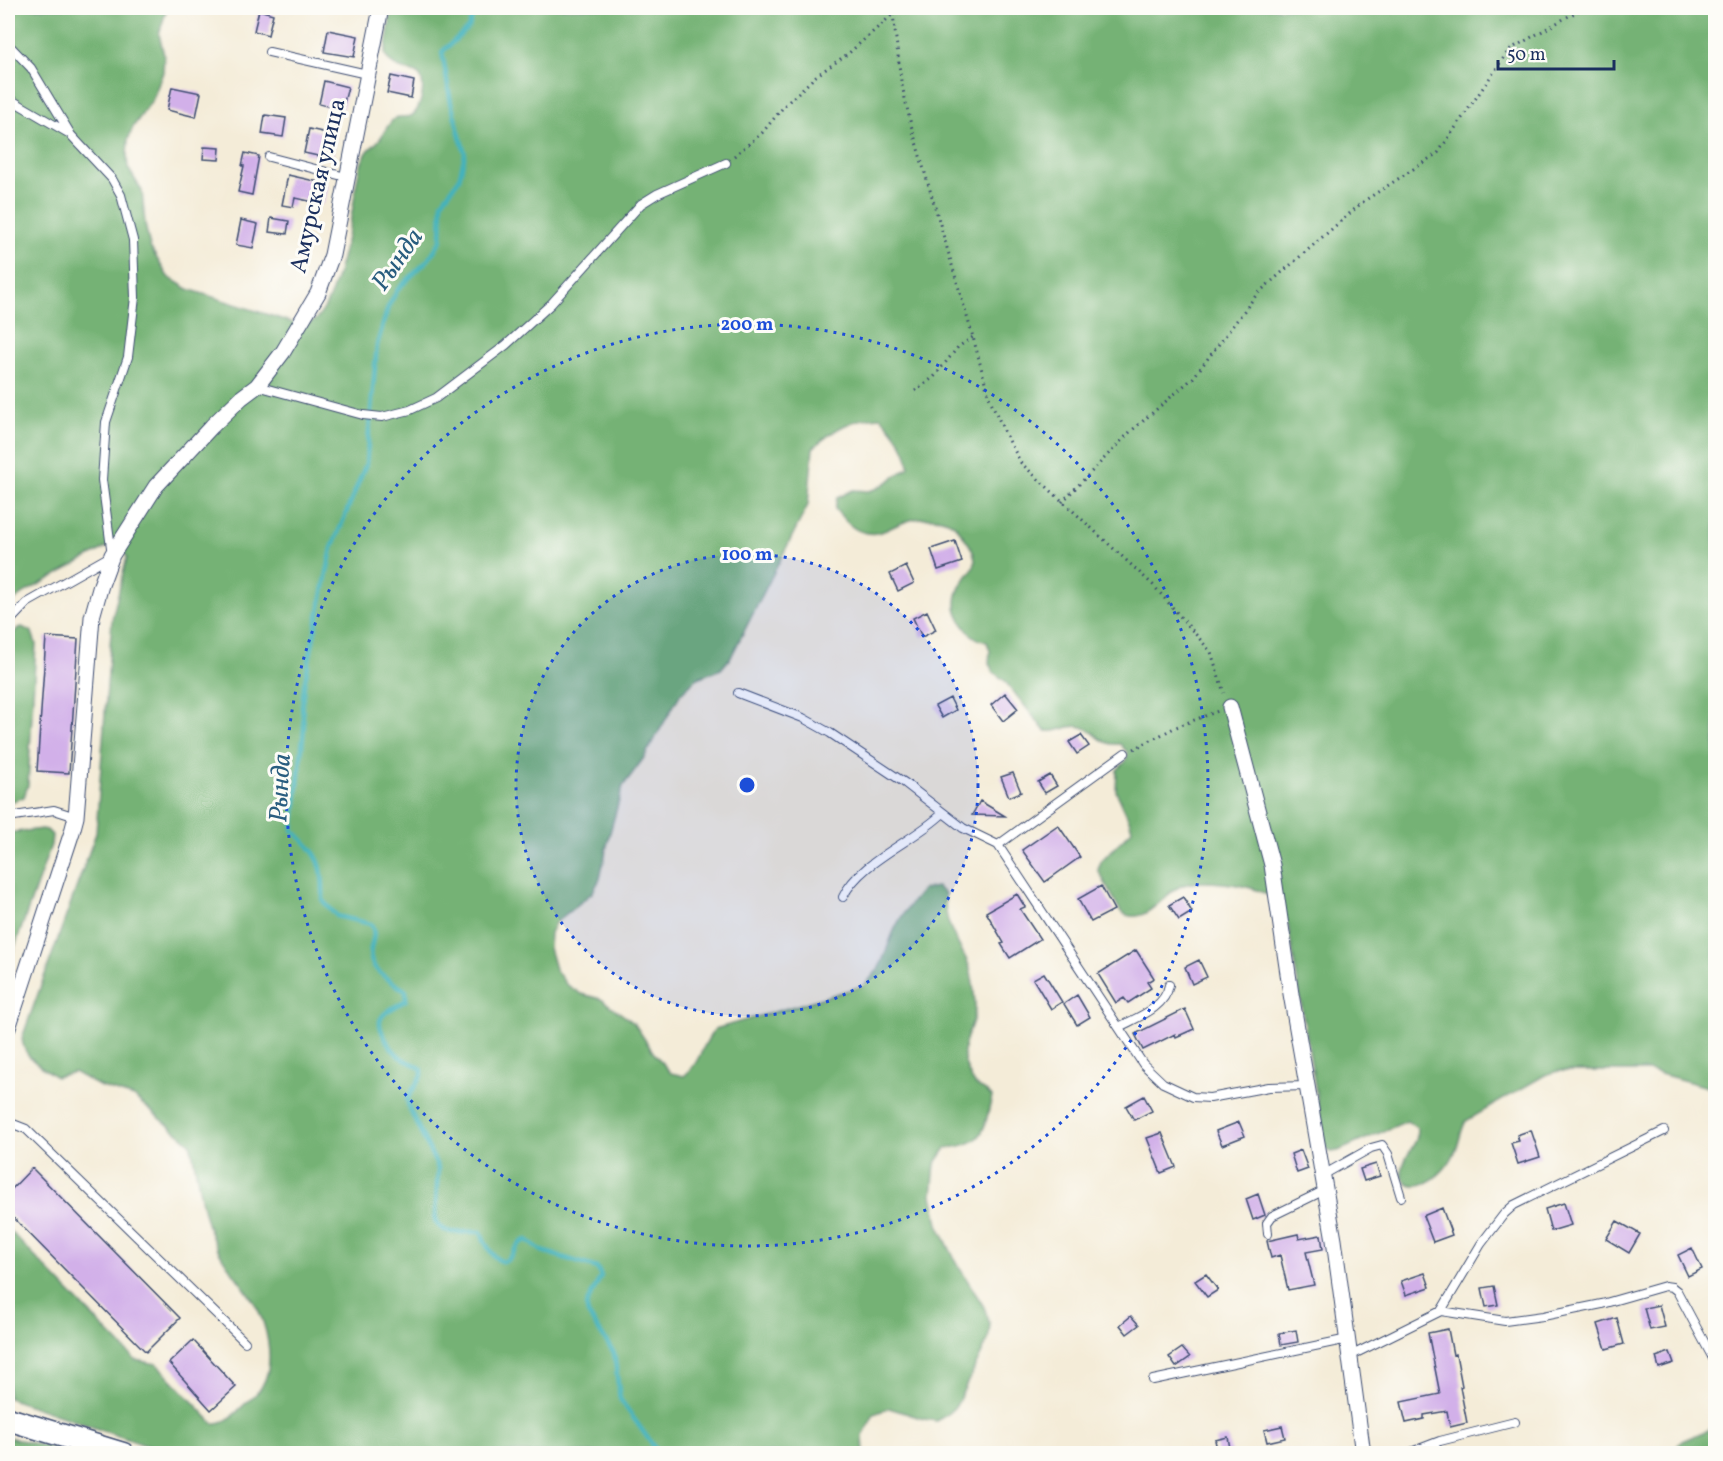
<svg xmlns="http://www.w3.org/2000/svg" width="1723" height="1461" viewBox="0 0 1723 1461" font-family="Vollkorn,serif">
	<rect width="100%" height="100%" fill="#fdfcf7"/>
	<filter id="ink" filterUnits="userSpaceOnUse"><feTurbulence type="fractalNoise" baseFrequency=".0167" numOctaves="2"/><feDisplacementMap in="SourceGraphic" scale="12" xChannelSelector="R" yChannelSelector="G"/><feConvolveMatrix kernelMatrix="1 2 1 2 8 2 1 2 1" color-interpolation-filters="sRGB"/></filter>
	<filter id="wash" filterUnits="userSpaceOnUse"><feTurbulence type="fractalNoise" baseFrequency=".008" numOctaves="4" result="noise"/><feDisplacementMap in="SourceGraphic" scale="24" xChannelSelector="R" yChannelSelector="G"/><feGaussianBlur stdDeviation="1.35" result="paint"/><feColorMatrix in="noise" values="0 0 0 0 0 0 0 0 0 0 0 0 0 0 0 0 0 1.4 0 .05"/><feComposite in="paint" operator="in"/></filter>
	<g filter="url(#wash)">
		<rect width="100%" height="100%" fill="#f4ecd8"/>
		<!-- forest -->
		<path fill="#74b274" stroke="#487069" stroke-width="1.5" d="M11,8H167L159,34L164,55L163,72L153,99L133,127L128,140L127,157L128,168L142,191L145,224L150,247L168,277L188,289L294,323C300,324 306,325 312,322C333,312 348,234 352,212C356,193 356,167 368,151C371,147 375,145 378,141C384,135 387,124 394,119C399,115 406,118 411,116C421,111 425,87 421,78C416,67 393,74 385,54L392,8H1715V1089L1650,1071H1558L1545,1075L1466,1121C1460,1132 1460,1141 1455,1152C1449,1167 1430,1187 1413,1185C1406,1184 1402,1179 1402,1172C1403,1155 1418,1146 1418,1129L1407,1121L1338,1151L1331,1152L1326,1148L1324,1140L1288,924C1283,914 1275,900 1266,894C1248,884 1197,877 1179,887C1161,896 1144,928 1121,912L1098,870L1101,861L1132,830L1130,822L1116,791L1117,770L1126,761L1128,753L1120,744C1099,746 1098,731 1082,727C1069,723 1056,735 1044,730L1004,680L993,672L989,663L990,651L987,642C976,640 967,632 962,623C952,607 955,591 967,576C971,571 975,568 975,561C975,550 964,537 958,529C947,514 918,516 902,523C888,528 878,537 863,532C851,529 843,518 835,509L837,498L853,490L869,491L878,488L909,467C908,448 894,431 881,417C852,418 834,429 813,448L808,505L731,657L721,669L697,678L681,693L643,759L623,786L609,836L600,879L592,893L555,923L550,933L549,948L555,969L566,984L581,994L601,999L634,1023L653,1052L671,1073L684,1076C700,1064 702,1044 715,1029L863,986C885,965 882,959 893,933C900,916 911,903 923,889L937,887L945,894C944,926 955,936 968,963C973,975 974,992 975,1004C977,1024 959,1041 965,1063C968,1071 971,1082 978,1087C985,1091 987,1090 992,1097C983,1131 986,1145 946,1148L935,1164L932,1195L938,1224L956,1262L984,1307L990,1325L988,1340L956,1406L945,1416L936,1421L924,1419L889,1408L874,1414L863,1436L864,1453H168L8,1398V1229L135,1360L157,1364L213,1423C228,1424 236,1412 246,1403C252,1398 259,1392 262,1386C276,1362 267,1324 254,1302C239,1278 220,1260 210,1232C199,1203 198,1172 190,1143L134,1097L99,1086L74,1072L56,1077C41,1066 23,1058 22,1038L96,833L112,619L127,557L120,545H110L22,594L8,607V23Z
			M22,627L32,632L36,644L28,785L24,797L8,803V640L18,628Z
			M42,829L47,830L52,835L51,845L8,966V833Z
			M1715,1427V1453H1669L1682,1441Z
			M8,1437L71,1453H8Z"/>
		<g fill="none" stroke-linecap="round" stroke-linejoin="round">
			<!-- stream -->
			<path stroke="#42b2bd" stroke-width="4.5" d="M475,8L469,27L442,52L451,103L465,154L459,179L442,202L441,240L428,260L398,289L388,307L377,345L366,464L332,548L304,685L302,706L304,728L293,830C320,856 324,863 323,901L337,916L371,924C376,934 373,938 371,948C366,971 391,980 406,991V1000C382,1015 371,1016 388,1043C392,1049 399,1057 405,1060C412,1064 417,1064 422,1070V1075L407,1099L409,1108L438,1168L435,1221C446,1239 465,1230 481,1232C484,1241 499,1274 511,1256C517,1249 517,1242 527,1240L542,1251L597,1268L601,1276L586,1305L588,1314L614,1353L620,1399L659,1454"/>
		</g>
		<g id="blocks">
			<!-- building -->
			<path fill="#d2b0e9" d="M259,10L273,14L268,35L254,31Z
				M328,30L358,36L354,57L324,52Z
				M391,76L414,81L411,98L387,93Z
				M324,81L348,87L342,110L319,104Z
				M172,87L201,93L196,117L167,110Z
				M265,115L286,118L283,137L262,134Z
				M309,129L336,135L332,159L304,153Z
				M204,147L220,148L219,160L203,159Z
				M245,153L259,156L252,195L238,192L244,166H242Z
				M288,175L328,184L323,204L295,198L293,207L282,205Z
				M271,218L289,221L287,234L269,232Z
				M241,220L258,224L253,248L236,245Z
				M955,541L962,562L938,570L931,549Z
				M906,566L914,583L898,591L890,574Z
				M927,611L936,630L922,637L913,618Z
				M46,637L78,639L69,773L37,771Z
				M1005,693L1018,709L1003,721L991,705Z
				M950,698L956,710L942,718L935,706Z
				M1081,735L1089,746L1077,754L1069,742Z
				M1013,773L1021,792L1009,797L1001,777Z
				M1050,775L1057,786L1045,793L1038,782Z
				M980,801L1005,816L972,815Z
				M1058,825L1080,857L1045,882L1022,850Z
				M1101,886L1114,910L1091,922L1078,899Z
				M1017,894L1025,907L1020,909L1040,939L1010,958L1001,944L1004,943L986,912Z
				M1183,897L1192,912L1179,920L1169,905Z
				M1136,950L1154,978L1147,982L1151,988L1128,1003L1124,998L1116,1003L1098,974Z
				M1199,960L1207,977L1192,984L1185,967Z
				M1044,973L1062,1002L1051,1009L1033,979Z
				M1077,995L1090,1017L1077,1025L1064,1004Z
				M1185,1009L1194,1029L1176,1037L1175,1034L1143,1050L1135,1034Z
				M1144,1096L1152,1111L1134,1120L1126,1106Z
				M1239,1122L1245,1136L1222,1145L1216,1131Z
				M1531,1130L1540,1157L1518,1164L1511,1143L1519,1141L1517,1135Z
				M1162,1133L1176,1167L1161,1173L1147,1138Z
				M1301,1150L1308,1169L1297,1173L1291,1154Z
				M1376,1164L1380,1176L1364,1181L1360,1169Z
				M32,1168L180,1318L146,1352L8,1212V1193Z
				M1258,1194L1265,1215L1253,1220L1246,1199Z
				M1564,1203L1571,1225L1551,1231L1545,1209Z
				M1442,1208L1452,1235L1433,1242L1423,1216Z
				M1617,1221L1640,1234L1629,1253L1606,1239Z
				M1298,1234L1299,1239L1321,1235L1323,1249L1306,1252L1314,1285L1288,1290L1280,1255L1271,1258L1267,1241Z
				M1692,1248L1702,1269L1688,1276L1678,1255Z
				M1425,1273L1430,1287L1406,1295L1401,1281Z
				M1206,1274L1218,1290L1207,1297L1195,1281Z
				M1494,1286L1498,1305L1486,1307L1482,1288Z
				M1659,1305L1665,1327L1650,1330L1644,1308Z
				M1131,1316L1139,1325L1127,1334L1120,1325Z
				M1617,1318L1624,1344L1606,1349L1598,1324Z
				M1448,1329L1453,1355L1456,1354L1462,1386L1460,1387L1467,1423L1450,1427L1447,1411L1424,1415V1419L1406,1423L1401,1402L1440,1394L1428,1333Z
				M1296,1330L1298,1342L1281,1345L1279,1333Z
				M193,1340L236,1387L211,1410L169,1363Z
				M1182,1348L1190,1357L1176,1367L1169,1357Z
				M1670,1352L1674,1363L1659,1368L1656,1357Z
				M1282,1426L1285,1438L1267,1442L1264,1430Z
				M1228,1437L1231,1454H1218L1215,1440Z"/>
		</g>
	</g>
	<g filter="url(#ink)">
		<use href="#blocks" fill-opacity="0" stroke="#3c4b70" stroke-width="1.5"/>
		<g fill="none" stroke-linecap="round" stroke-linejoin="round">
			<!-- service casing -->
			<g stroke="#3c4b70" stroke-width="10">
				<path id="service" d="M8,44L31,68L70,133
					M269,52L367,74
					M8,98L70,134L112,179L121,195L133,240L135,297L128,357L106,422L102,480L112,555L27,603L8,623
					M269,157L346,177
					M257,386L363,415L382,417L410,410L436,398L506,345L551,304L641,204L657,194L726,163
					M738,693L803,718L830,733L905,783L963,828L998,845L1143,1064L1163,1083L1193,1097L1210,1098L1269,1087L1307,1086
					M8,817L54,810L76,817
					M998,845L1125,753
					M843,897C859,862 914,841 942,814
					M1119,1027C1138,1017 1165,1008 1169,985
					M8,1122L26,1129L245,1342
					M1323,1175L1371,1148L1382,1145L1388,1154L1401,1197
					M1268,1234L1267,1223L1272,1216L1325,1190
					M1441,1311L1505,1321L1543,1316L1602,1304L1665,1286L1672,1287L1677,1291L1716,1364
					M1350,1356L1441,1311L1481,1244L1504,1214L1514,1205L1664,1131
					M1153,1380L1348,1339
					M1406,1454L1440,1441L1515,1422"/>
			</g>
			<!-- minor casing -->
			<g stroke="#3c4b70" stroke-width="17">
				<path id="minor" d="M1230,707L1272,865L1291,994L1334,1240L1363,1454
					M8,1028L72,832L76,817L92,617L101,585L112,555L156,486L212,426L241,398L257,386L283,352L318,293L332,255L381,8"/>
			</g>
			<!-- secondary casing -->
			<g stroke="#3c4b70" stroke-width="25">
				<path id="secondary" d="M8,1419L123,1454"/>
			</g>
			<!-- path -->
			<path stroke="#3c4b70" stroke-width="3" stroke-dasharray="1.5 4.5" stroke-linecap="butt" d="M894,8L893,14L901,81L911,125L973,337L989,397L1004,431L1021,463L1153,585L1211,652L1224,693
				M734,156L762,133L785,105L816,76L849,53L893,14
				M915,391L934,377L958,347L973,337
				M1062,502L1130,432L1193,378L1257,294L1364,201L1438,153L1509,50L1583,8
				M1134,749L1176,727L1218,711"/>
			<!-- service -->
			<use href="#service" stroke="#fff" stroke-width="8"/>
			<!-- minor -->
			<use href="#minor" stroke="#fff" stroke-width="15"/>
			<!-- secondary -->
			<use href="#secondary" stroke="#fff" stroke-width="22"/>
		</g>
	</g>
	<!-- distance rings -->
	<circle cx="747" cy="785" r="231" fill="#1d4ed8" fill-opacity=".12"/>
	<g fill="none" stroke="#1d4ed8" stroke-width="3" stroke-dasharray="3 6">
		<circle cx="747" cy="785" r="231"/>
		<circle cx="747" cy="785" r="461"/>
	</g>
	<g text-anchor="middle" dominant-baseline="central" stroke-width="6" stroke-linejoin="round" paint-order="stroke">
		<!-- street labels -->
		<g font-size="24" fill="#1b2f5e" stroke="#fdfcf7">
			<text transform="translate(319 186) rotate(-77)">Амурская улица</text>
		</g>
		<!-- water labels -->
		<g font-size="26" font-style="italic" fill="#295d7f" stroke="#fdfcf7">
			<text transform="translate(398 260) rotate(-55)">Рында</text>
			<text transform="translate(281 788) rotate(-87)">Рында</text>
		</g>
	</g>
	<circle cx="747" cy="785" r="9" fill="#1d4ed8" stroke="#fdfcf7" stroke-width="3"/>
	<g font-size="18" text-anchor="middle" font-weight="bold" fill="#1d4ed8" stroke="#fdfcf7" stroke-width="6" stroke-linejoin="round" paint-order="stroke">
		<text x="747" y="330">200 m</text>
		<text x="747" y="560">100 m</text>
	</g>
	<!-- margin -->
	<rect width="1723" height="1461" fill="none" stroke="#fdfcf7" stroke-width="30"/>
	<!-- scale -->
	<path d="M1498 60v9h116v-9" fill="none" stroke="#1b2f5e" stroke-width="3"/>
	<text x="1507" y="60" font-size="18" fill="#1b2f5e" stroke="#fdfcf7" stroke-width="4.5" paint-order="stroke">50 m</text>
</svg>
